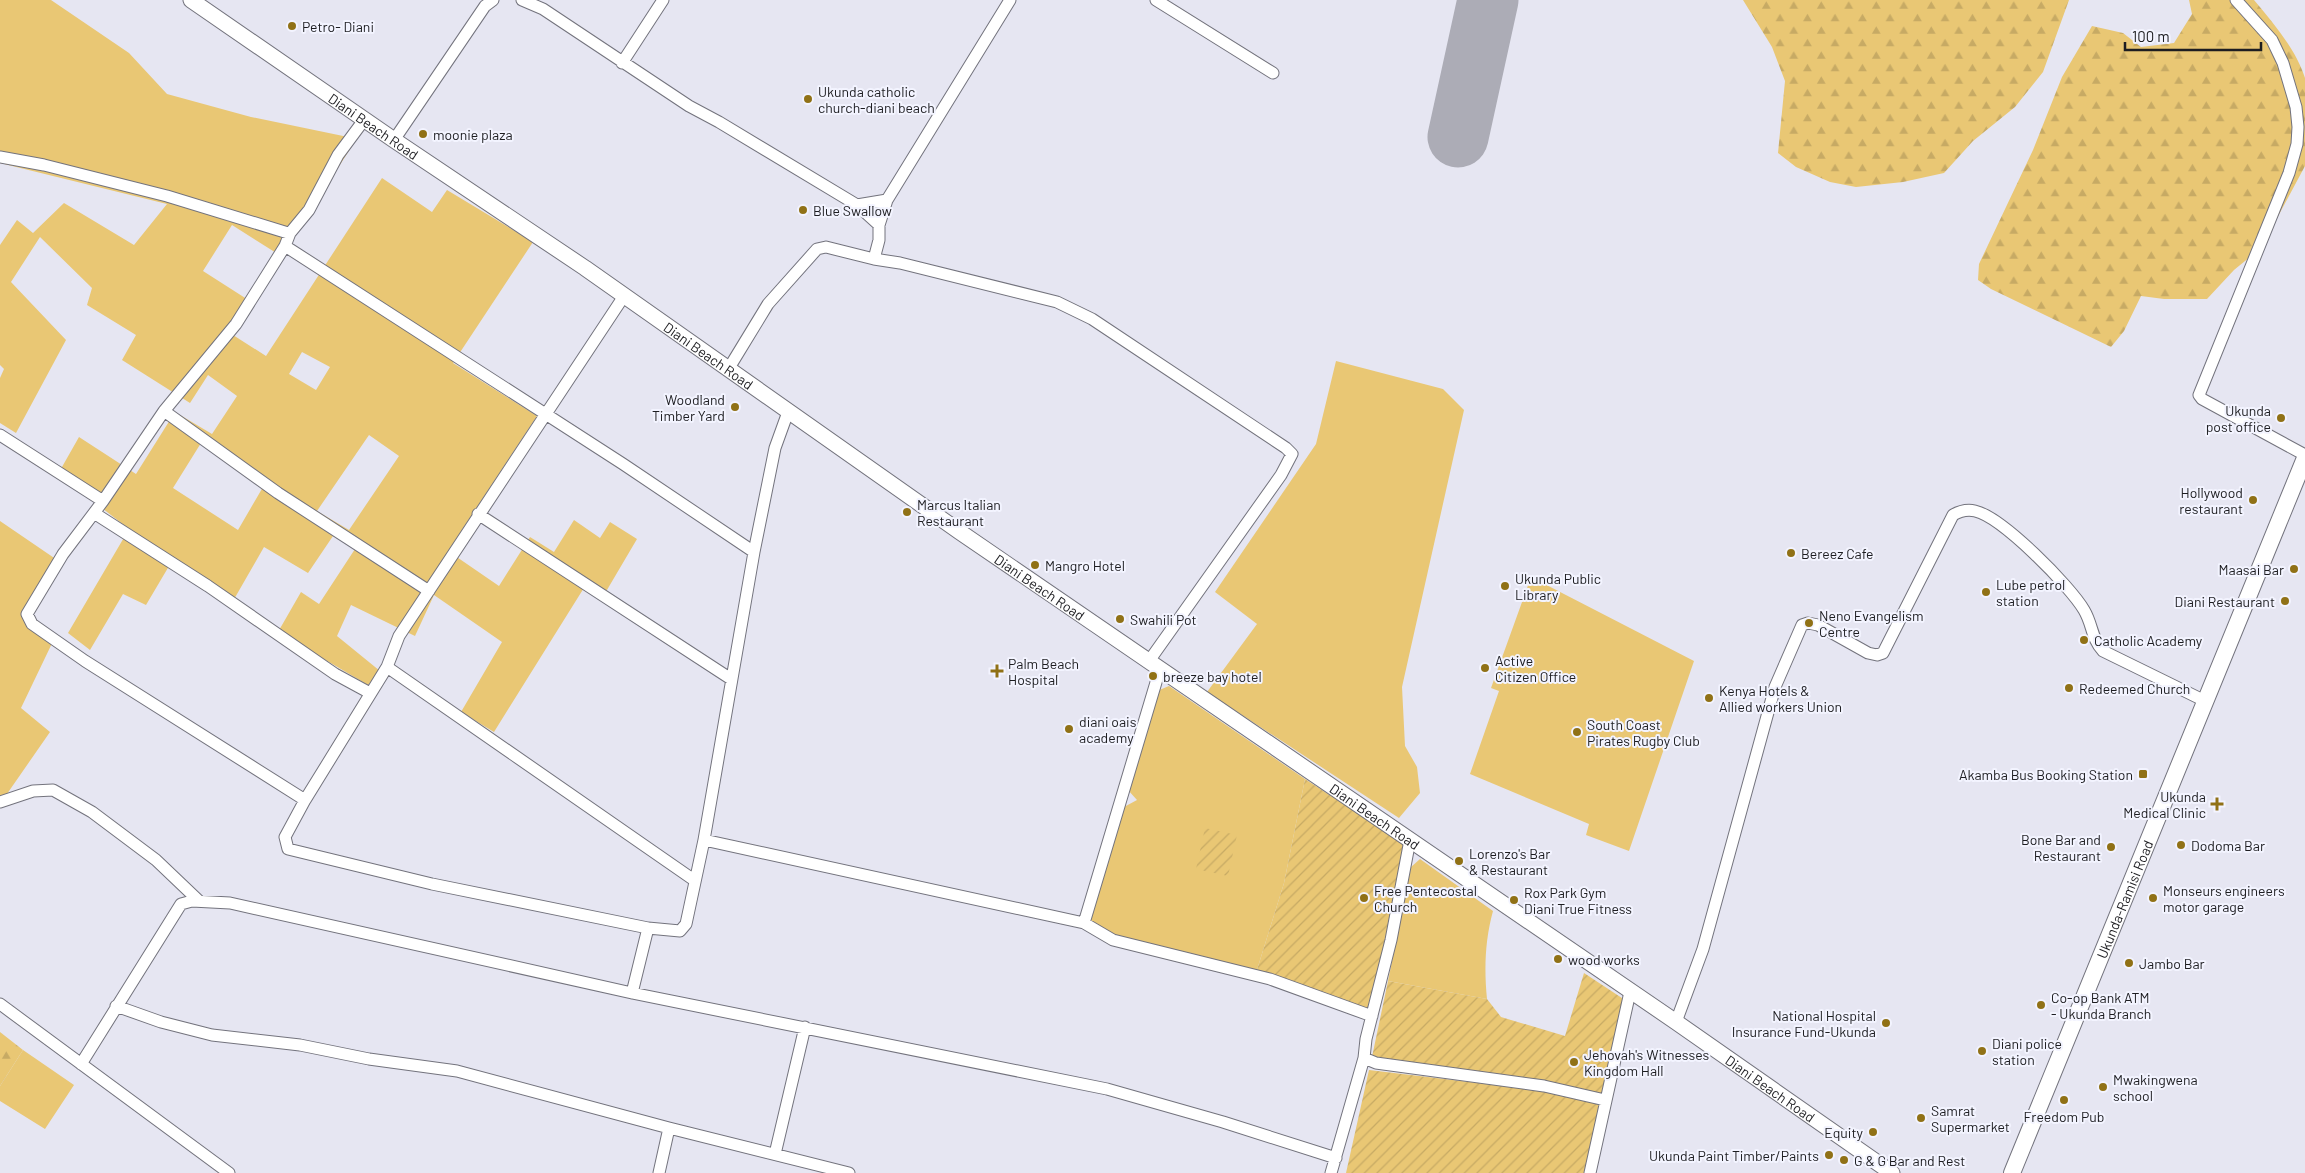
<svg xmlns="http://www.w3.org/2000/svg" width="2305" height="1173" viewBox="0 0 2305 1173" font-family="Barlow,sans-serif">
	<defs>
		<pattern id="forest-firs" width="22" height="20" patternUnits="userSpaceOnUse" patternTransform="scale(1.25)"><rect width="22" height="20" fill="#e9c774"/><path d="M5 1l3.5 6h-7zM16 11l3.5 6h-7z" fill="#c7aa64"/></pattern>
		<pattern id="garden-furrows" width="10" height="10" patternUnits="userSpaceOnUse" patternTransform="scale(1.25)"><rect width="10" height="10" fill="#e9c774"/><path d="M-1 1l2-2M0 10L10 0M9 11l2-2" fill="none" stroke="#c7aa64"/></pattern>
	</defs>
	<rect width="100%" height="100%" fill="#e6e6f2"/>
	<!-- grass -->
	<path fill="#e9c774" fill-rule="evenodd" d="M0,0H51L129,53L167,94L251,117L348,137L354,143L281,256L232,225L203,271L253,303L233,335L266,356L382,178L432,212L447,190L533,242L453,363L537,416L448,551L499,586L530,537L554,552L574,520L600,538L610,522L637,539L604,595L587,583L494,732L461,712L502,642L434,595L415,636L351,605L337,636L380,671L368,685L278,632L301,592L319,604L355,549L333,536L308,573L264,547L233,601L172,561L146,605L123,594L90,650L68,633L129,529L58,474L79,437L136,474L175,412L212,434L237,396L208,375L190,403L122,360L136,335L87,305L92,288L40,237L11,282L66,340L16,433L0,423V378L4,369L0,365V245L17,220L33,233L64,203L134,245L167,204L0,163ZM302,352L330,367L316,390L289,374ZM369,435L399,456L349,530L317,511ZM201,443L263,487L238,530L173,488Z
		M1336,361L1443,389L1464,410L1402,687L1405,746L1417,767L1420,793L1399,818L1207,692L1257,624L1215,592L1316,444Z
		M0,521L63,564L28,617L56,635L21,708L50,732L0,804Z
		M1531,577L1694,661L1629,851L1586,835L1589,824L1470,774L1499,691L1491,688Z
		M1169,686L1305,779L1284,883L1256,973L1111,938L1090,919L1124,807L1137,800L1128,790L1157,691Z
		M1420,859L1493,911C1485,940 1484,969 1487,999L1388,981L1411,867Z
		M23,1050L74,1085L45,1129L0,1101V1086Z"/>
	<!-- forest -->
	<path fill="url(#forest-firs)" d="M1743,0H2069L2043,72L2015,107L1973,141L1944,173L1903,182L1856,187L1830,182L1796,167L1778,153L1785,81L1772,47Z
		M2189,0H2254C2273,23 2296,49 2305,78V166L2261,248L2234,270L2207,299H2164L2141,296L2124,331L2111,347L1991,289L1978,280L1979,264L2033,150L2062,77L2092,26L2123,33L2141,47L2174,43L2192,14Z
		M0,1032L23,1050L0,1086Z"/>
	<!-- garden -->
	<path fill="url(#garden-furrows)" d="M1305,779L1406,845L1369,1011L1256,973L1284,883Z
		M1205,828L1237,835L1228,876L1196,869Z
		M1584,973L1628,1002L1602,1094L1372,1057L1388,981L1487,999L1501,1017L1565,1036Z
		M1369,1070L1544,1091L1601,1104L1587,1173H1346Z"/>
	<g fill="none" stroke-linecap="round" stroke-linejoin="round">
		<!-- runway -->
		<path stroke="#acacb6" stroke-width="61" d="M1458,137L1488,0"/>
		<!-- minor casing -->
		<g stroke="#73737d" stroke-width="13">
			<path id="minor" d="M522,0L543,9L689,106L719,122L857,205L887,200L1010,0
				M1156,0L1273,73
				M2236,0L2272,40L2283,63L2296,107L2298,127L2297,144L2289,173L2199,395L2202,399L2305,455
				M622,63L663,0
				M394,140L485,6L493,0
				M0,157L44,165L167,196L288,233H290L309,210L338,155L364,120
				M887,200L879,225V240L874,259L900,263L1057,302L1092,319L1286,448L1292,454L1281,475L1149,661
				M857,205L879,225
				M290,233L285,246L236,324L164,411L103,501L63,554L27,614L32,624L85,661L305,800
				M285,246L623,464L754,552
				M624,296L399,636L387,667L305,800L285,837L288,849L432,884L648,928
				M729,368L768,304L817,249L826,247L874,259
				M164,411L278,493L429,591
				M0,435L103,501
				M94,513L208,586L335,674L370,693
				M478,514L731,679
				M387,667L694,880
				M1160,669L1084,923L1113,940L1270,979L1372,1016
				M0,802L33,791L53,790L92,812L156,860L199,901
				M704,840L1084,923
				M632,993L648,928L680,931L686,924L704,840L754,552L775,448L788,412
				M0,1004L229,1173
				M116,1006L161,1022L212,1035L300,1045L369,1059L457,1071L669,1128L849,1173
				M1676,1022L1703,949L1775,687L1802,625L1808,623L1818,625L1868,653L1877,655L1883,653L1953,515C1960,511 1966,509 1975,511C2002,517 2070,586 2084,610C2093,625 2091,638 2103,651L2205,701
				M1364,1058L1376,1063L1544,1086L1605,1100
				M81,1064L181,904L192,901L230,903L632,993L1107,1089L1223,1122L1336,1158
				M775,1154L805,1027
				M659,1173L669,1128
				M1331,1173L1364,1058L1366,1039L1391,940L1410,840
				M1590,1173L1630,992"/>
		</g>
		<!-- major casing -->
		<g stroke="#73737d" stroke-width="17">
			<g id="major">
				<path id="s1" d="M191,0L394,140L585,268L960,532L1676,1022L1892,1173"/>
			</g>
		</g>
		<!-- highway casing -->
		<g stroke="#73737d" stroke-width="18">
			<g id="highway">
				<path id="s2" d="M2012,1173L2305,458"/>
			</g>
		</g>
		<!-- minor -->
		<use href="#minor" stroke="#fff" stroke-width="11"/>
		<!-- major -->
		<use href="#major" stroke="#fff" stroke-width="15"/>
		<!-- highway -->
		<use href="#highway" stroke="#fff" stroke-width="16"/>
	</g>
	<!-- markers -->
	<g fill="#907116" stroke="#f3f4ff" stroke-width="2">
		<circle cx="292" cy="26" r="5"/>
		<circle cx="808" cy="99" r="5"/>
		<circle cx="423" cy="134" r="5"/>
		<circle cx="803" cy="210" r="5"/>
		<circle cx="735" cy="407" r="5"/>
		<circle cx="2281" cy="418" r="5"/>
		<circle cx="2253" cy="500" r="5"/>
		<circle cx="907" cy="512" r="5"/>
		<circle cx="1791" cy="553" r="5"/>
		<circle cx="1035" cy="565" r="5"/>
		<circle cx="2294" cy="569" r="5"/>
		<circle cx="1505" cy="586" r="5"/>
		<circle cx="1986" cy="592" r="5"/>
		<circle cx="2285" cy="601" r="5"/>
		<circle cx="1120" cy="619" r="5"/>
		<circle cx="1809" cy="623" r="5"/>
		<circle cx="2084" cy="640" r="5"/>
		<circle cx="1485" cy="668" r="5"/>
		<path d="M994.5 663.5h5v5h5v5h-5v5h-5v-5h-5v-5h5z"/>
		<circle cx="1153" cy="676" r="5"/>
		<circle cx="2069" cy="688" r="5"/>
		<circle cx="1709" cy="698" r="5"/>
		<circle cx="1069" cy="729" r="5"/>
		<circle cx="1577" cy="732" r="5"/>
		<rect x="2138" y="769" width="10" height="10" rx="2.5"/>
		<path d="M2214.5 796.5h5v5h5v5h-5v5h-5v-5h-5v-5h5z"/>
		<circle cx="2181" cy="845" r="5"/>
		<circle cx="2111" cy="847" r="5"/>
		<circle cx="1459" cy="861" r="5"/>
		<circle cx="1364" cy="898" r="5"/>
		<circle cx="2153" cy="898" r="5"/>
		<circle cx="1514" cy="900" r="5"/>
		<circle cx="1558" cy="959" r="5"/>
		<circle cx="2129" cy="963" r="5"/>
		<circle cx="2041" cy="1005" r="5"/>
		<circle cx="1886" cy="1023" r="5"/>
		<circle cx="1982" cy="1051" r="5"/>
		<circle cx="1574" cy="1062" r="5"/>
		<circle cx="2103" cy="1087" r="5"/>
		<circle cx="2064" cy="1100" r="5"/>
		<circle cx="1921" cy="1118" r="5"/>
		<circle cx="1873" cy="1132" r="5"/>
		<circle cx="1829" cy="1155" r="5"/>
		<circle cx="1844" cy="1160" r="5"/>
	</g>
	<g text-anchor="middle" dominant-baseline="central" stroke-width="4" stroke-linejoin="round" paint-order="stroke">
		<!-- poi labels -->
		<g font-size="14" fill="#1d1d21" stroke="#f3f4ff" text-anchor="start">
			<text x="302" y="26">Petro- Diani</text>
			<text x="818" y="91">Ukunda catholic<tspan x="818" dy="16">church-diani beach</tspan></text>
			<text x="433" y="134">moonie plaza</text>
			<text x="813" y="210">Blue Swallow</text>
			<text x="725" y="399" text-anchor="end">Woodland<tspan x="725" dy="16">Timber Yard</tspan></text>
			<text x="2271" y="410" text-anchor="end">Ukunda<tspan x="2271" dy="16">post office</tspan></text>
			<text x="2243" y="492" text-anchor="end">Hollywood<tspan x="2243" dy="16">restaurant</tspan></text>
			<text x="917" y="504">Marcus Italian<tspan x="917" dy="16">Restaurant</tspan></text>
			<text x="1801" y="553">Bereez Cafe</text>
			<text x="1045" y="565">Mangro Hotel</text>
			<text x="2284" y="569" text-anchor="end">Maasai Bar</text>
			<text x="1515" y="578">Ukunda Public<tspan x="1515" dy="16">Library</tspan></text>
			<text x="1996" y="584">Lube petrol<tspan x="1996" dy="16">station</tspan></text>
			<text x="2275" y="601" text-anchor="end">Diani Restaurant</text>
			<text x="1819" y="615">Neno Evangelism<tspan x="1819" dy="16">Centre</tspan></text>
			<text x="1130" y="619">Swahili Pot</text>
			<text x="2094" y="640">Catholic Academy</text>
			<text x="1495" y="660">Active<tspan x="1495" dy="16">Citizen Office</tspan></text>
			<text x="1008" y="663">Palm Beach<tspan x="1008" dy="16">Hospital</tspan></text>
			<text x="1163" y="676">breeze bay hotel</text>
			<text x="2079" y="688">Redeemed Church</text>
			<text x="1719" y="690">Kenya Hotels &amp;<tspan x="1719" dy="16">Allied workers Union</tspan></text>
			<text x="1079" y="721">diani oais<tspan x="1079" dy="16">academy</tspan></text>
			<text x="1587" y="724">South Coast<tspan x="1587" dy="16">Pirates Rugby Club</tspan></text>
			<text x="2133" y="774" text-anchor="end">Akamba Bus Booking Station</text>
			<text x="2206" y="796" text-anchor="end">Ukunda<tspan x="2206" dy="16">Medical Clinic</tspan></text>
			<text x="2101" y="839" text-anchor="end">Bone Bar and<tspan x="2101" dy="16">Restaurant</tspan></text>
			<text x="2191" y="845">Dodoma Bar</text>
			<text x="1469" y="853">Lorenzo's Bar<tspan x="1469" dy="16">&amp; Restaurant</tspan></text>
			<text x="1374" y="890">Free Pentecostal<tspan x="1374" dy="16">Church</tspan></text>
			<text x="2163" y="890">Monseurs engineers<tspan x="2163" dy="16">motor garage</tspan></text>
			<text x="1524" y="892">Rox Park Gym<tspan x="1524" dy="16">Diani True Fitness</tspan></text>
			<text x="1568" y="959">wood works</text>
			<text x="2139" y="963">Jambo Bar</text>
			<text x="2051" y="997">Co-op Bank ATM<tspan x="2051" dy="16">- Ukunda Branch</tspan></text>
			<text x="1876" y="1015" text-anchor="end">National Hospital<tspan x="1876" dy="16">Insurance Fund-Ukunda</tspan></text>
			<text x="1992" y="1043">Diani police<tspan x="1992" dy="16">station</tspan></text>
			<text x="1584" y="1054">Jehovah's Witnesses<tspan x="1584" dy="16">Kingdom Hall</tspan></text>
			<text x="2113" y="1079">Mwakingwena<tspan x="2113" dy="16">school</tspan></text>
			<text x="1931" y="1110">Samrat<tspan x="1931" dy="16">Supermarket</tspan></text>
			<text x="2064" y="1116" text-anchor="middle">Freedom Pub</text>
			<text x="1863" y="1132" text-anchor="end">Equity</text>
			<text x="1819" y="1155" text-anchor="end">Ukunda Paint Timber/Paints</text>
			<text x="1854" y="1160">G &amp; G Bar and Rest</text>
		</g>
		<!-- street labels -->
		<g font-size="14" fill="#1d1d21" stroke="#f3f4ff">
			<text stroke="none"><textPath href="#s1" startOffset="222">Diani Beach Road</textPath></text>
			<text stroke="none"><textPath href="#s1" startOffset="628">Diani Beach Road</textPath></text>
			<text stroke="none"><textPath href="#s1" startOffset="1032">Diani Beach Road</textPath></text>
			<text stroke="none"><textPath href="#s1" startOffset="1438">Diani Beach Road</textPath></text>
			<text stroke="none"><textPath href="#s2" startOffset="296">Ukunda-Ramisi Road</textPath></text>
			<text stroke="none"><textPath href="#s1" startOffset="1918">Diani Beach Road</textPath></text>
		</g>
	</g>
	<!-- scale -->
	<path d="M2125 42v8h136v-8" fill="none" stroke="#1d1d21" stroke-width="2.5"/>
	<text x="2132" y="42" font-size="15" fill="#1d1d21" stroke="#f3f4ff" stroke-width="4" paint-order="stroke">100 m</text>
</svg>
